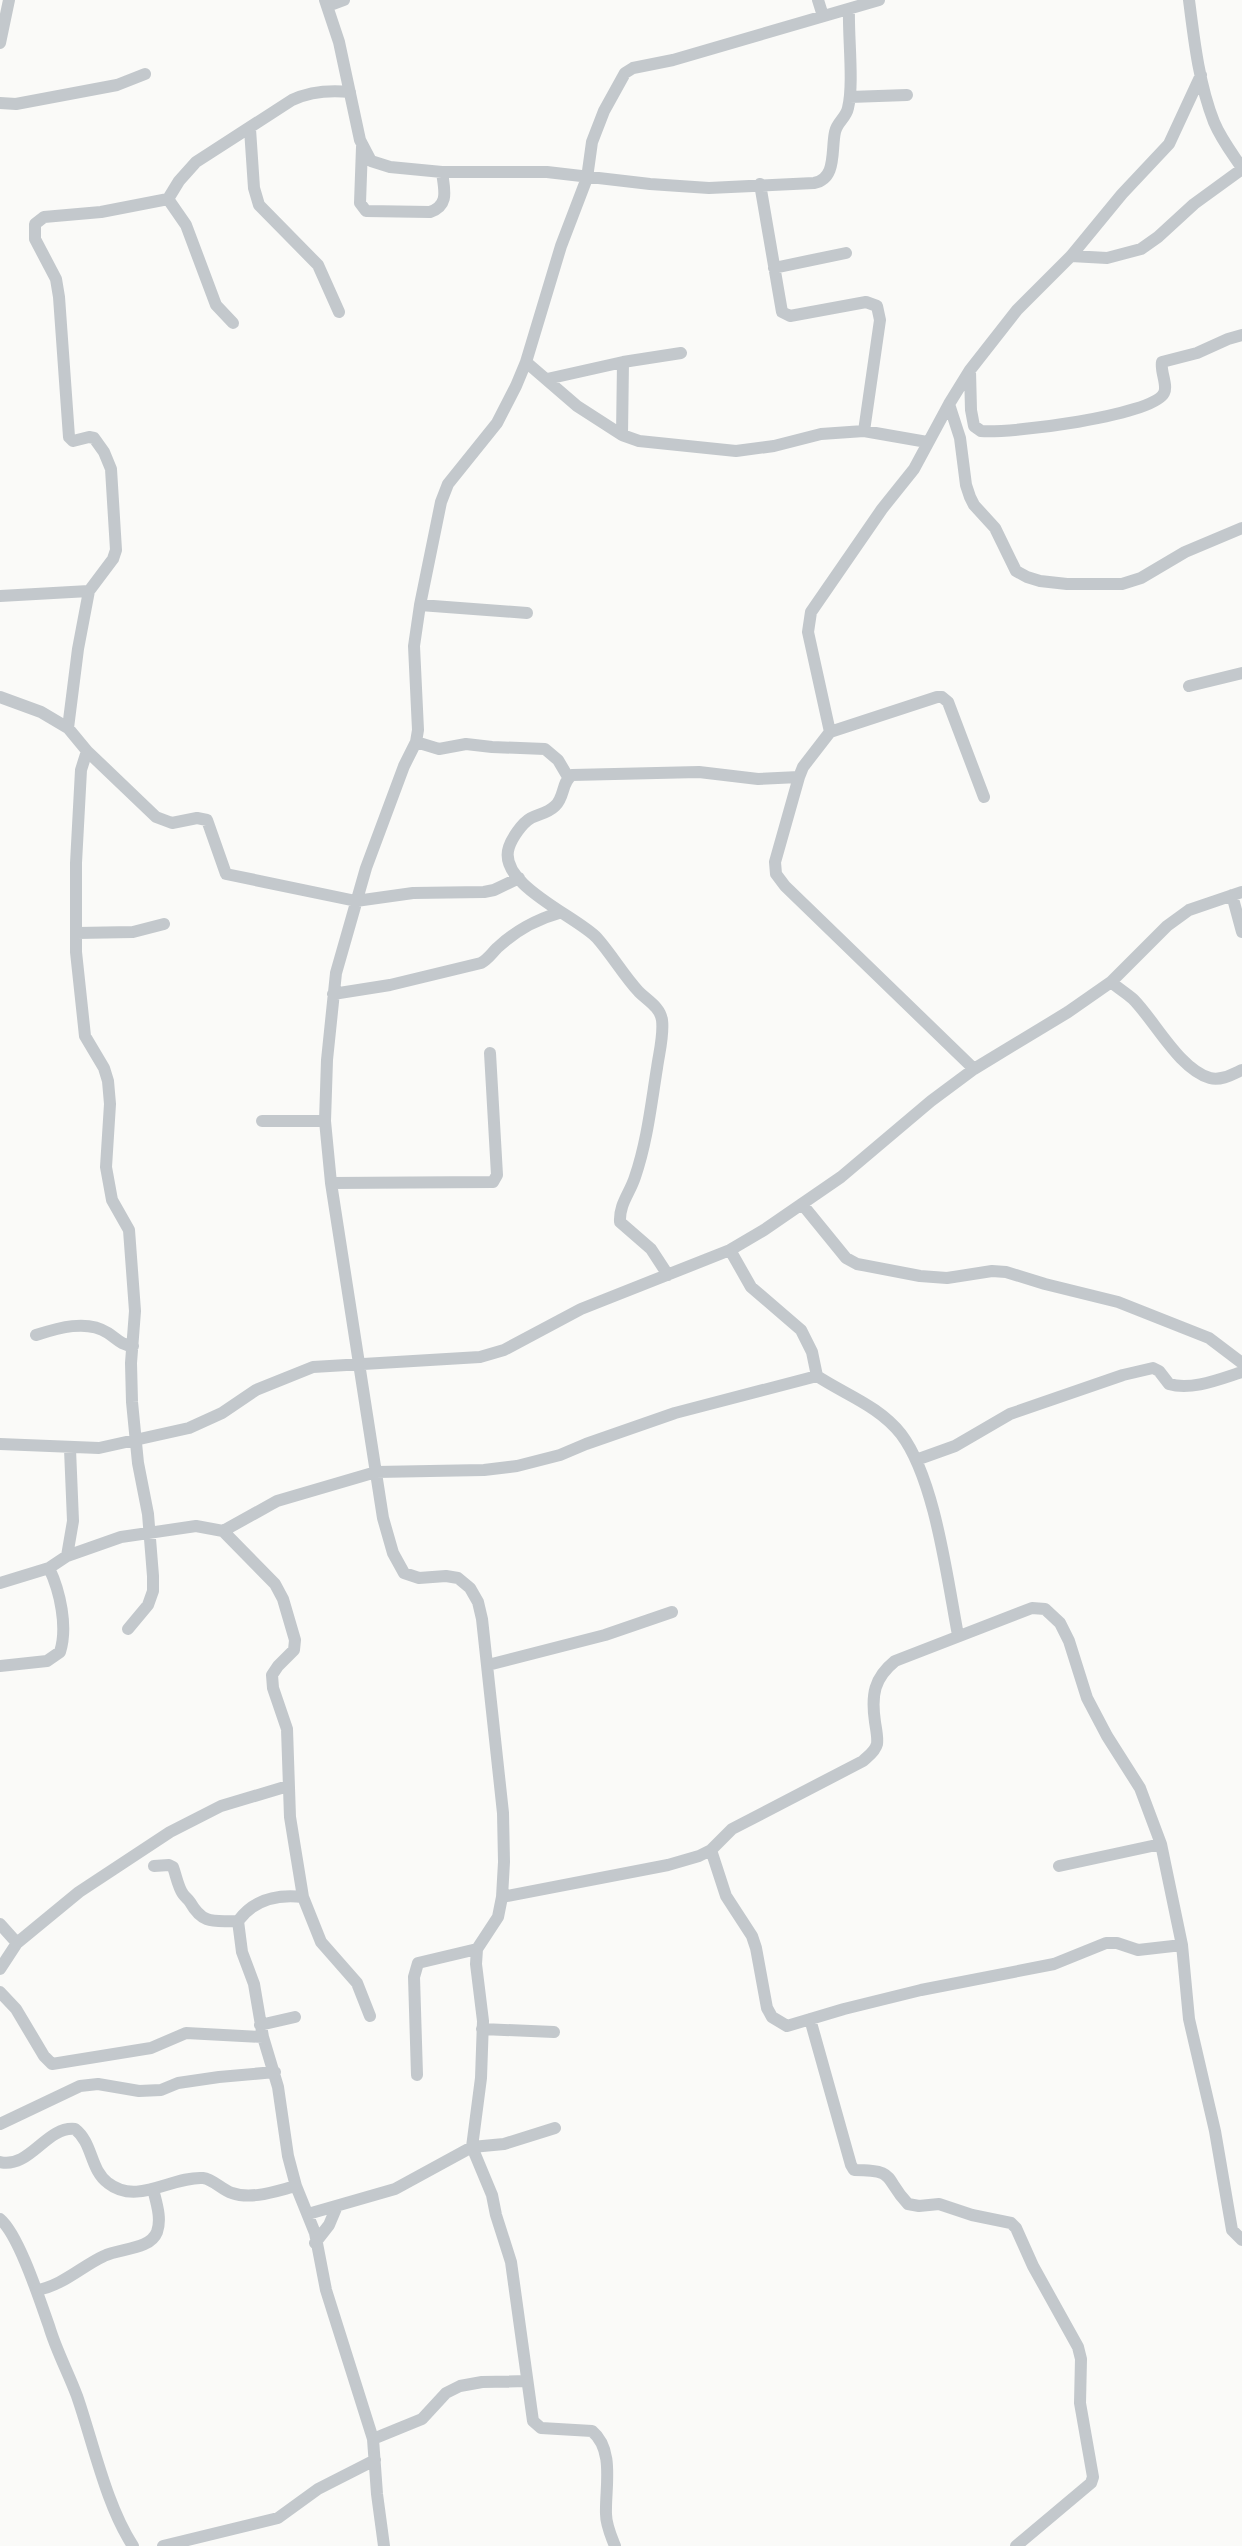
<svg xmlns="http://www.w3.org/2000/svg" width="1242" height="2546" viewBox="0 0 1242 2546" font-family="'IBM Plex Sans',sans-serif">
	<rect width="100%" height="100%" fill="#fafaf8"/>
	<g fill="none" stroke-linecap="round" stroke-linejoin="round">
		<!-- minor -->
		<path stroke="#c3c8cc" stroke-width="12" d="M325,0L339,42L360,140L371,161L390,167L442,172H547L650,184L709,188L814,183C837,179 831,150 835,132C837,122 846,118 848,108C854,84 848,36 849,9
			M818,0L823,16
			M1189,0C1194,40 1199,84 1214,122C1221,139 1232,153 1242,168
			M328,6L344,0
			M0,43L9,0
			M850,97L907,95
			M0,103L16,104L117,85L145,74
			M250,129L254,188L259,205L318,265L339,312
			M362,147L360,203L366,211L430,212C450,205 444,189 442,172
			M760,184L782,312L790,316L866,302L877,306L880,320L864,431
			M168,199L186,225L216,305L233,323
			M1071,256L1107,258L1141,249L1158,237L1194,204L1242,169
			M774,268L846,253
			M526,362L577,406L622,435L639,441L736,451L774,446L821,434L864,431L927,442
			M970,371L971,410L974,426L981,431C1007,434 1153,416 1164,393C1168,385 1160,371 1162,362L1197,353L1228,339L1242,335
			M547,379L623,362L681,353
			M949,404L960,438L966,485L970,497L974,505L995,528L1016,571L1027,577L1040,581L1067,584H1122L1141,578L1185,552L1242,528
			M622,435L623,362
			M0,596L89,591
			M420,605L527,613
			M1189,686L1242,673
			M0,697L41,712L68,728L87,751L156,817L172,823L197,818L207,820L226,874L356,901L413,893L484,892L494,890L519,878
			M68,728L78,649L89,591L113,559L116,550L111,469L104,452L94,438L89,437L73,441L69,437L59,297L56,279L35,239V224L44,217L101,212L168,199L179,181L196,162L292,100C311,91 330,90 350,92
			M830,732L937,697H942L948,702L984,797
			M416,742L439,749L466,744L492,747L545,749L558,760L568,777
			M87,751L81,770L76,863V952L85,1036L104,1068L108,1081L110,1104L106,1167L112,1200L129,1230L135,1311L131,1363L132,1402L138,1463L148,1514L153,1576V1591L148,1605L128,1629
			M1232,895L1242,932
			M77,933L133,932L164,924
			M1111,982C1118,988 1126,993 1133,999C1155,1021 1179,1069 1210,1078C1221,1081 1233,1074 1242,1070
			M333,994L390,985L481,963C488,959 491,954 497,948C514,932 537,919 559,913
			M974,1069L785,886L776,874L775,862L799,777L803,767L830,732L808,632L811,612L882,509L914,469L949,404L970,370L1017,310L1071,256L1122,194L1169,144L1201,75
			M262,1121H325
			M331,1183L493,1182L497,1175L490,1053
			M802,1204L846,1258L857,1264L920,1276L947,1278L992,1271L1006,1272L1045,1284L1118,1302L1209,1338L1242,1363
			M730,1250L751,1287L801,1330L812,1352L817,1376C846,1395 879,1406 901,1434C935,1479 947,1578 958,1635
			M668,1275L651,1249L620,1222C619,1204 630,1193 635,1177C647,1142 651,1105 657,1068C659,1053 664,1035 662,1020C660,1007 648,1001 639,992C624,976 612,955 597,938C578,917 496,884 509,847C512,838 522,823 531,818C539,814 548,813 555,806C565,797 561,783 572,775L699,772L758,779L799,777
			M36,1335C58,1328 87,1319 108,1333C117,1339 121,1345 133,1346
			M0,1444L99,1448L189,1428L222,1413L256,1390L313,1367L480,1357L504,1350L581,1309L730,1250L764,1230L841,1177L931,1101L974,1069L1068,1012L1111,982L1167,926L1189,910L1242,892
			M916,1460L955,1446L1010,1414L1123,1375L1153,1368L1159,1371L1169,1384C1191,1391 1220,1379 1242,1372
			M223,1531L277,1501L376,1472L484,1470L517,1466L560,1455L586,1444L675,1413L817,1376
			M67,1556L73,1521L70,1449
			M0,1583L49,1568L67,1556L121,1537L196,1526L223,1531L275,1584L283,1599L295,1640L294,1650L278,1666L272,1675L273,1688L287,1729L290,1817L303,1897L321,1942L357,1983L370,2016
			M488,1665L605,1635L672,1612
			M0,1666L47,1661L60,1652C68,1627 60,1591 49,1568
			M711,1850L726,1896L752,1936L756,1948L767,2008L772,2017L787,2026L844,2009L921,1990L1054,1964L1106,1943H1117L1138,1950L1182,1945
			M154,1866L169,1865L173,1867C176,1875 178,1887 183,1894C185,1897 188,1899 190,1902C203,1925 214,1921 238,1921
			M1059,1866L1161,1844
			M303,1897C278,1894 254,1899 238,1921L242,1952L254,1984L263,2037L278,2087L288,2156L296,2186L315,2233L326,2290L373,2439L377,2494L384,2546
			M502,1897L668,1865L699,1856L711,1850L732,1829L863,1761C868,1756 875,1752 877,1744C878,1737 876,1729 875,1722C871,1695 874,1678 895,1661L1032,1608L1045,1609L1060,1623L1069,1641L1087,1698L1107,1736L1140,1788L1161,1844L1182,1945L1189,2019L1215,2131L1232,2230L1242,2240
			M0,1924L17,1943L79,1892L170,1832L221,1806L288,1786
			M0,1969L17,1943
			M0,1992L16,2009L44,2056L52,2064L151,2048L186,2033L263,2037
			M810,2019L851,2165L854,2170C898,2170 883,2178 908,2204L919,2206L939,2204L972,2215L1011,2223L1016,2228L1033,2266L1078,2347L1081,2359L1080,2403L1093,2477L1091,2483L1016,2546
			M260,2025L295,2017
			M482,2029L554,2032
			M417,2075L414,1977L418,1963L477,1949
			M0,2124L80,2086L98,2084L139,2091L161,2090L178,2083L219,2077L275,2072
			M0,2162C30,2169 46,2126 75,2129C93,2143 90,2170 108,2183C137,2206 172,2176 203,2178C213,2179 222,2190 232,2193C252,2200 276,2191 296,2186
			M308,2214L395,2189L472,2147L504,2144L555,2128
			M0,2219C19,2235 40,2301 49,2326C56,2350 68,2372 77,2396C93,2442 106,2505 133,2546
			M315,2243L329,2225L337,2206
			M37,2290C62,2286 82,2266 104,2256C120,2248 150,2250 157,2232C162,2218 156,2202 153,2189
			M373,2439L422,2419L446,2393L460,2386L482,2382L527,2381
			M163,2546L278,2518L318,2489L375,2460
			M615,2546C611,2536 606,2525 606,2514C605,2488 615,2450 592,2431L541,2428L533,2421L511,2262L496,2215L492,2195L472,2147L481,2078L483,2021L476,1964L477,1949L498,1917L502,1897L504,1862L503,1813L482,1619L478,1602L470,1588L458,1578L446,1576L419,1578L404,1573L393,1553L383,1518L331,1183L325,1121L327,1060L336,973L366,868L404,766L416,742L418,730L414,646L420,605L441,502L448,484L497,423L516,386L526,362L561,246L587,178L592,142L604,111L625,73L633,68L673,60L879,0"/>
	</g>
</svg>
